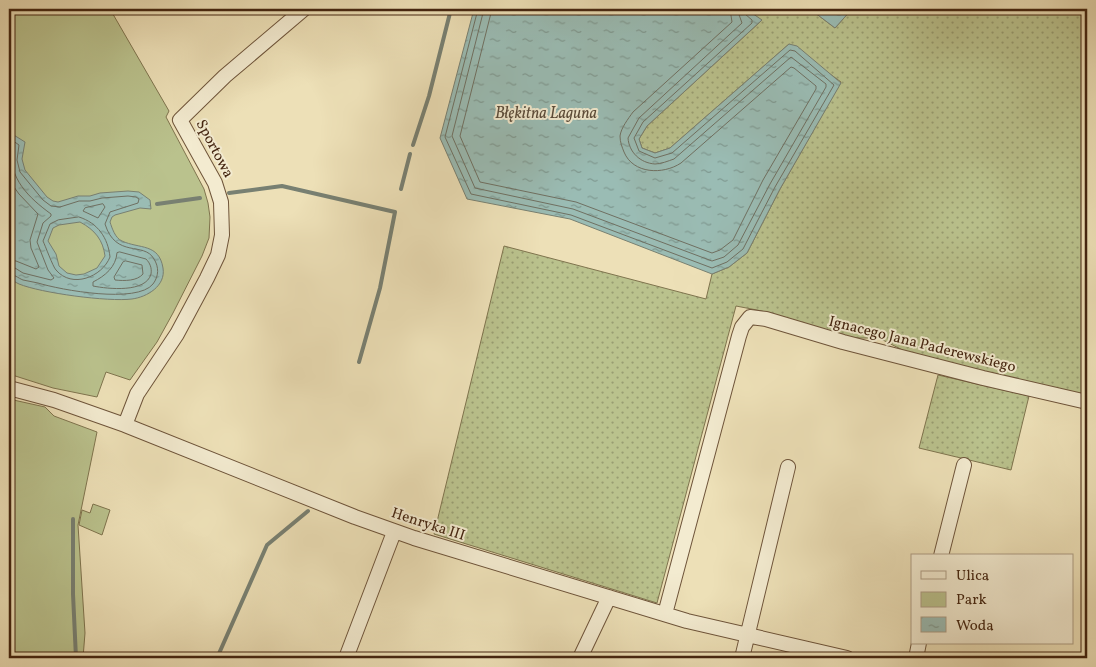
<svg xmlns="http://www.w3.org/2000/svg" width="1096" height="667" viewBox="0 0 1096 667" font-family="Vollkorn,serif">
	<defs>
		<pattern id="grass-dots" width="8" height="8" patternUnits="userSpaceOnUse" patternTransform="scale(1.25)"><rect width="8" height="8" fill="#bac28d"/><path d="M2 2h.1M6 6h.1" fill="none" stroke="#999d72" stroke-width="1.8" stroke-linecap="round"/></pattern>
		<pattern id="water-ripples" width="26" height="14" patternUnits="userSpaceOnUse" patternTransform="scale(1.25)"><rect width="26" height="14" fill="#9abcb4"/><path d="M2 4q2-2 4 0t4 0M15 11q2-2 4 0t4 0" fill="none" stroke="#7f9991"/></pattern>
	</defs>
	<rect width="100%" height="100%" fill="#ede0b7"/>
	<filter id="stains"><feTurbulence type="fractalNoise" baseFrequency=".004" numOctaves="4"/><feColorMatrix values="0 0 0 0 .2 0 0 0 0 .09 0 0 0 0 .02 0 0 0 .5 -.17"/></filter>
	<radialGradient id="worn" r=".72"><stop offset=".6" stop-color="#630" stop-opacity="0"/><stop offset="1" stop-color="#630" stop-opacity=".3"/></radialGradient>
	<!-- grass -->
	<path fill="url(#grass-dots)" stroke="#7f744e" d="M746,9H810L835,28L852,9H1087V396L922,360L879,338H848L762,311L736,306L657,603L434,534L504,246L706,299L712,274L729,267L747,253L780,189L841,82L789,44L670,148L655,153L642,148L639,139L647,126L761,21Z
		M938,375L1029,396L1011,470L919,448Z"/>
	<!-- park -->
	<path fill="#bac28d" stroke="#7f744e" d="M9,9H110L169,111L166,117L204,189L208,203L210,217L209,238L202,256L173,313L157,342L130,380L106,372L97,397L53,388L9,374Z
		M9,399L45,407L54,416L97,432L78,525L85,633L83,658H9Z
		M93,504L110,510L102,535L79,525L82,510L90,513Z"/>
	<!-- water -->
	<path fill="url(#water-ripples)" stroke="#788072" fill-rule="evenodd" d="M474,9H746L762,20L647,126L639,139L642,148L655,153L670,148L789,44L797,46L841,83L780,189L747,253L729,267L712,274L570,219L467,199L440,138Z
		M810,9H852L835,28Z
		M9,132L25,142L22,159L25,170L47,197L53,201L58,202L78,196H90L100,193L128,191L139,192L150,200L151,209L140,208L115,215L112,217L110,222C112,228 115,238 122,241C139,249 159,243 163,268C166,286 147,297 132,299C108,302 41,293 19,284C15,282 12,280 9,278ZM80,222C95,230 103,240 105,256L97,268L84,274L76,275L67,273L59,266L56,254L48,241L53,228L59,225Z"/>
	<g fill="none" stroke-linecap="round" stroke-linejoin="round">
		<!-- shore -->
		<path stroke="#6f7062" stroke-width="1" d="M478,9L445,137L471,194L571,215L712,268L727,262L743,249L775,187L834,85L795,51L790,50L672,153L655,158L639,151L634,138L643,122L752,23V20L745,14L744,9
			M484,9L452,136L475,188L573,209L712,261L724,257L738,245L770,184L826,87V84L791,57L674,159C668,161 661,164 655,164C640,163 629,152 628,138L639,118L742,23L737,9
			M492,9L460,136L480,182L576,202L712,253L720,250L733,240L763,180L816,89V86L794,68L791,67L681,163C663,175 633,174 624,152C622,147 620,142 620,136C621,128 628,119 633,112L732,22L730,9
			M9,138L19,145L17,160L20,172L43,200L51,206L60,207L79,201H90L102,198L128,196L136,197L139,199L138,203L110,212L105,224C116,259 144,241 154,259C159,267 159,276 153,284C137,304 61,290 38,283C33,282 28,281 23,280C18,278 14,274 9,274
			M9,145L12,149C8,178 29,198 51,214V216L43,223L37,242L48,270L54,278L51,280L23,273L15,268H9
			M9,180L19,194L38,214L30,240L31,248L39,267L36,269L16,261L9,260
			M103,204L105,207L98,218L83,211L85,208Z
			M79,217C98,223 108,238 110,257C102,277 72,289 56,270C53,267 45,245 43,241L50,224L58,220Z
			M120,252L146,259C150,263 152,268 151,274C146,293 108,289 93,286V282C105,276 116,267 117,253Z
			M126,261L142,265L143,274C137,281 125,281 115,280L114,277L123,262Z"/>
		<!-- stream -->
		<path stroke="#788072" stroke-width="4" d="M413,145L429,96L451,9
			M401,189L410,154
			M229,193L282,186L395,212L380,288L359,362
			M157,204L200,198
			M73,519V594L76,658
			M217,658L267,545L308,511"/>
		<!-- minor casing -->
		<g stroke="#6e543a" stroke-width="16">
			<path id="minor" d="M9,388L54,400L125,425L355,517L414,538L687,621L847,658
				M125,425L137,394L177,334L207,278L218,255L222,235L221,202L215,183L180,120L225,76L304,9
				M941,556L964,465
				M665,614L739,336L742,327L750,317L766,319L843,342L983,378L1087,402
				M346,658L394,532
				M580,658L609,597
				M742,658L788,467
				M916,658L919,643"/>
		</g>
		<!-- minor -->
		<use href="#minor" stroke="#f3ebd0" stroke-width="14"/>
	</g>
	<g text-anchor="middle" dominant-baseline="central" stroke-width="4" stroke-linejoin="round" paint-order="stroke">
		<!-- street labels -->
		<g font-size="15" fill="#442510" stroke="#f3ebd0">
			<text transform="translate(214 149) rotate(62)">Sportowa</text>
			<text transform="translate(922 345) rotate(14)">Ignacego Jana Paderewskiego</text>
			<text transform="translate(428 525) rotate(18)">Henryka III</text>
		</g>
		<!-- water labels -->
		<g font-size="16" font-style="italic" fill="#5a4b39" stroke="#f3ebd0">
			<text x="546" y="114">Błękitna Laguna</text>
		</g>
	</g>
	<!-- margin -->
	<rect width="1096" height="667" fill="none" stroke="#ede0b7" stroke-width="30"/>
	<rect x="10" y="10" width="1076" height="647" fill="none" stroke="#442510" stroke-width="2.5"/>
	<rect x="15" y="15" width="1066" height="637" fill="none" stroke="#442510"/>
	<!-- legend -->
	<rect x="911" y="554" width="162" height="90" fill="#f3ebd0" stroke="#ad9c83"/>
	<rect x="921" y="571" width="25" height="8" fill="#f3ebd0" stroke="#ad9c83"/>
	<text x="956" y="580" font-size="15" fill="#442510">Ulica</text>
	<rect x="921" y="592" width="25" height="15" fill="#bac28d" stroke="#ad9c83"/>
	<text x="956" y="604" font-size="15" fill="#442510">Park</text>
	<rect x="921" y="617" width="25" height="15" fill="url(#water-ripples)" stroke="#ad9c83"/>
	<text x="956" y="630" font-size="15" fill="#442510">Woda</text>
	<rect width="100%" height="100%" filter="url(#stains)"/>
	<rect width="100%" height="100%" fill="url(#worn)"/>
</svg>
